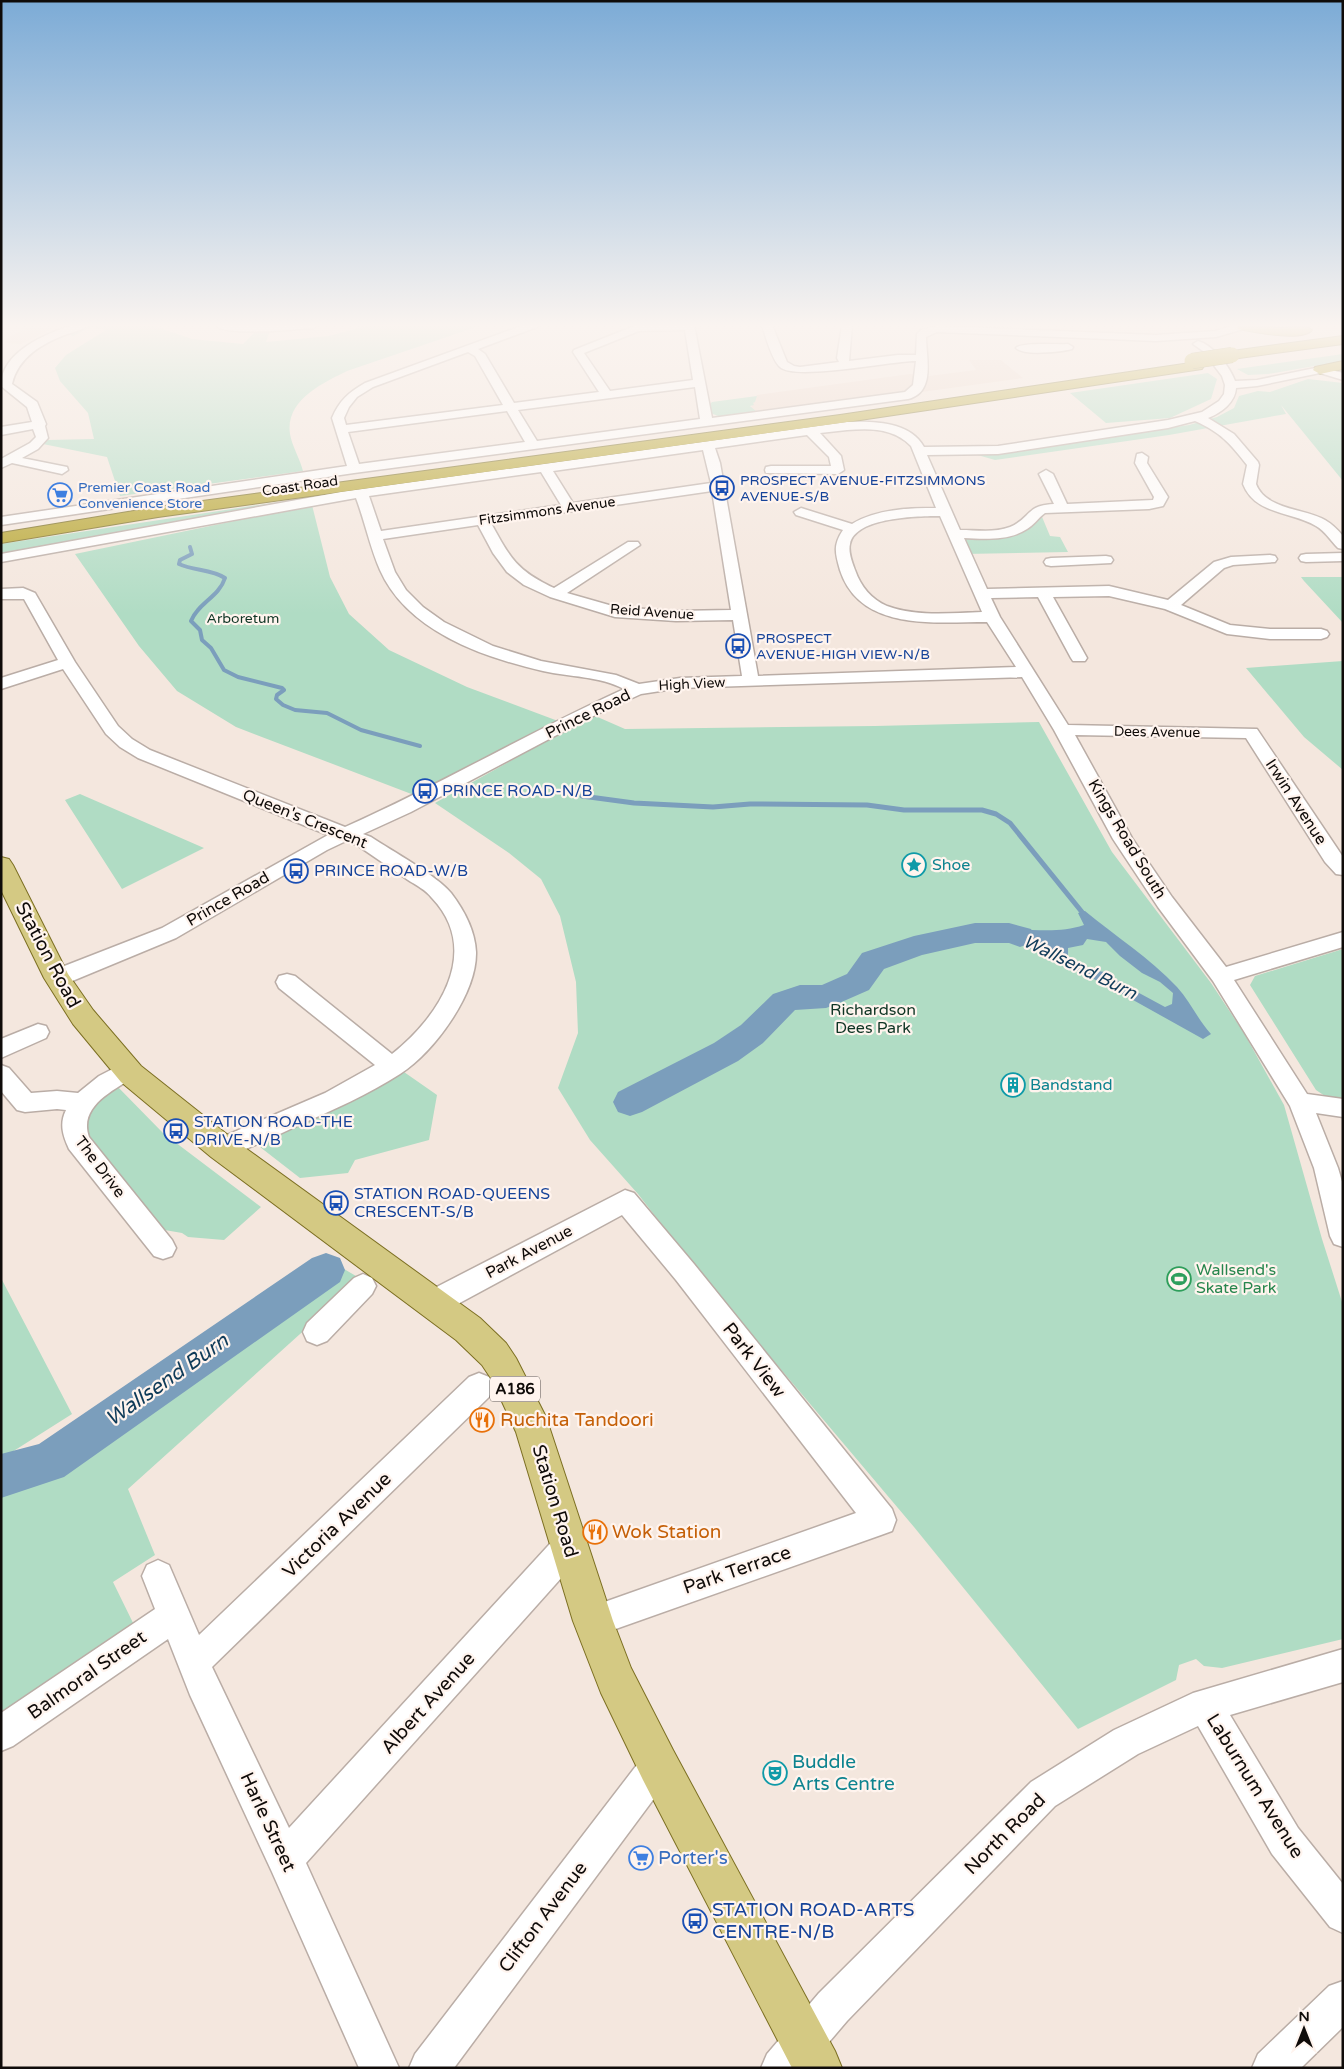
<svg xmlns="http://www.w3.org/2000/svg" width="1344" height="2069" viewBox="0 0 1344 2069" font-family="'Varela Round',sans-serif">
	<rect width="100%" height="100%" fill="#f4e7de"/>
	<!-- built -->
	<path fill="#edd9cd" d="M59,325L21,344L5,343L7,338L31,326Z
		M969,360H1001L1023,378L755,415L750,409L757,395L910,374L929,376L976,370Z"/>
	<!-- green -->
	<path fill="#b0dcc4" d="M92,325H151L192,339L243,344L256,331L270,330L266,342L329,336L369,325H482L347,371C323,383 285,400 290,434C292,446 300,459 303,471L120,496L107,457L43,444L47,440L94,439L88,413L60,381L55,368L66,355L106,330L91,327L73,336L68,334L72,331Z
		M1343,354V361L1268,374L1248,375L1237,369Z
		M1208,373L1217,379L1211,399L1170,418L1106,423L1070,393Z
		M1308,379L1343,383V481L1281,405L1286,414L1169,435L995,460L974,454H997L1189,425L1217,417L1234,408L1239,396L1258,391L1270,392Z
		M757,396L755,402L753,403L754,405L750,406L757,412L721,417L710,413V404L712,402Z
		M331,494L1,554V544Z
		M312,505L330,577L349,614L389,650L467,687L558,721L414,795L236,727L177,691L139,646L75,554Z
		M1040,512L1050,536L1060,537L1068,552L964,554L957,535L999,534Z
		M1301,577H1343V623L1304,581Z
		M1343,661V770L1304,737L1246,668Z
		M593,715L625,729L875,726L1039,722L1112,852L1211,983L1244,1033L1284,1105L1322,1239L1343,1305V1639L1222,1668L1204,1666L1196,1659L1179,1665L1176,1680L1078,1729L914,1527L697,1270L638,1194L590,1140L558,1088L578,1033L576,982L560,916L541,879L509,853L435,803Z
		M80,794L204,848L122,889L65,800Z
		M1343,949V1102L1331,1100L1316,1090L1250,985L1255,976Z
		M404,1072L437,1095L429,1140L355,1160L348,1173L300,1178L260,1147L267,1138L378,1088Z
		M115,1084L163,1133L261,1207L224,1240L188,1237L182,1233L159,1229L85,1135L83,1116Z
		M339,1266L361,1279L128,1489L155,1555L113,1582L136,1629L1,1722V1490L51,1475L104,1442L116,1424Z
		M1,1278L72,1414L1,1459Z"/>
	<!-- water -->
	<path fill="#7b9ebc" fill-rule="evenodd" d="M1085,911C1115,936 1150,958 1177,987C1190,1001 1198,1020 1211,1034L1203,1039L1108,986L1034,950L1014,941L975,933L977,930C1012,924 1049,937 1084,925L1078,913ZM1087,939L1106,942L1120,956L1142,973L1160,982L1173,993L1172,1004L1165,1007L1128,987L1104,972L1087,969L1068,958V948L1083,945Z"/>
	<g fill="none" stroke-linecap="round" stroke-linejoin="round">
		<!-- stream-far1 -->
		<path stroke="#7b9ebc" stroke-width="4" d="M190,547L192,554L180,560L179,564C194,571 211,569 225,578C219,597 198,603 191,621L200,630L202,640L211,648L224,670L238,677L282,688L284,690L277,695L276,699L283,705L295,710L327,713L361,730L420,746"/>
		<!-- stream -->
		<path stroke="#7b9ebc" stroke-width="5" d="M582,796L634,803L713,807L750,804L867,805L904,810H982L996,814L1010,823L1086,917"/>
		<!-- river -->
		<path fill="#7b9ebc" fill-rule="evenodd" d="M975,923H1009L1031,929L1035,936L1031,943L1020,947L1009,943H975L922,955L884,969L869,990L837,1004L826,1008L795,1010L763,1043L738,1061L642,1112L630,1116L618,1112L613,1102L618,1092L714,1043L741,1025L773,994L800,985H822L847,974L862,953L914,936Z
			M326,1253L340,1258L345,1270L340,1282L64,1477L1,1498V1454L39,1444L312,1258Z"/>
		<!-- minor casing -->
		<g stroke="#baada6" stroke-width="3">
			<path id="minor" d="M73,325H88C83,330 74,332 67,334C43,343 18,357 12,384L37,402L46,424L45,426L48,438L38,449L22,458L67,467L68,470L62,474L12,463L1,468V459L30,443L36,437L33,429L1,435V427L32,422L27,407L1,386C1,352 45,334 73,325Z
				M215,325H318L313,328C295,329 226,337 215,325Z
				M524,325H538L537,327L478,349L485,354L514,403L599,392L573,352L574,350L637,325H694L712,418L905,392L913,385L916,361C891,361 794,381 780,367C772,360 765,335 762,325H772L787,362L794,366L800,367L839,362L837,358L842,325H852L849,361L898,355H916L917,334L921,330L937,326L1156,335L1215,331L1236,325L1248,326L1247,328L1216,337L1156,341L937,332L926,337C926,357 936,392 908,399L354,473L1,525V517L347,466L332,418C339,401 349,392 365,383ZM685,330L693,380L610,391L584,353L639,331ZM468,352L475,356L503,405L346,425L344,418L349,407L357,397L373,387ZM695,387L700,419L537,441L518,410ZM507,411L525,442L359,464L348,432Z
				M1198,341C1213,345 1230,367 1235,381L1257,380L1320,367L1343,373V380L1320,373L1257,386L1236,388C1235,403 1221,413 1208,418L1234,434L1258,462L1259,465L1256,484C1266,510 1304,508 1325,520C1332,524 1338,530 1343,536V549L1338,548C1331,541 1325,531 1316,526C1291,511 1255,515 1243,484L1247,465C1230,443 1220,432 1195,421L1168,428L998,454L927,455L960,530C976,530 995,533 1010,527C1031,518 1026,505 1054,504L1039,474L1046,470L1053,474L1067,504L1153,500L1154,497L1135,463L1137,454L1142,453L1148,457L1147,463L1168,497L1163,506L1149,509L1045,513C1038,518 1034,525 1027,529C1009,541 984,539 964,538L987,589L1109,586L1168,600L1214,562L1231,557L1270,555L1275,556L1277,559L1275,562L1233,565L1224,568L1181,605L1230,625L1270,629H1321L1327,631L1329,634L1327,637L1321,639H1270L1227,634L1165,609L1109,596L1053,597L1087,658L1085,661H1073L1071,658L1038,597L991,598L1000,617L1068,725L1257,729L1343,857V875L1336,874L1325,862L1246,738L1075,735L1132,838L1172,897L1226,967L1343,932V947L1234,980L1307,1094L1343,1099V1117L1316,1113L1338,1168L1343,1185V1247L1334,1244L1330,1236L1314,1168L1290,1106L1213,981L1158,907L1113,839L1054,730L1022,677L680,688L641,694L589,718L411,812L363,834L371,837C392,851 436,875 451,893C464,910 475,931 476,952C477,994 434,1052 400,1074C369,1094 333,1110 299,1125C274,1137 248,1149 222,1158L213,1155L210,1148L213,1141L325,1093L375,1065L279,988L276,982L279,976L287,974L295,976L392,1054C439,1017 482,951 432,898C426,890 416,885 408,880C391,868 374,857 357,845L346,841L327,850L176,938L65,984L57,986L49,984L46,978L49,972L162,928L328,835L138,758L120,747L106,734L63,669L1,689V678L58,660L24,599H1V589L23,588L35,593L75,662L118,726L132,739L150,750L345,827C440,785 529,732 624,689C600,676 569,677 543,671C482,657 407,631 380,570C370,547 365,522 356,498L1,562V554L341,492L847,422C872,421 910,421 924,447L998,446L1168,420L1202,412L1219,401L1224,394L1225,385L1222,376L1203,351L1193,344ZM847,430C870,428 894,428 911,446L936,508C909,508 876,509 852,524L801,508L794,512L796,515L843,530C833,545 835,553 840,570C860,632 936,622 987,622L1016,667L758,676L720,463L715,448L807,435L829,457L831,466H771L766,467L765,470L766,473L838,474L844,470L841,456L820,433ZM703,450L711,483L573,503L553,471ZM541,472L561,505L381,531L369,496ZM712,491L731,610L676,611L616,607L567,593L640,545L638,542H628L554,588C517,571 510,558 491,523ZM940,516L982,612C952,613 916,617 887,606C871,599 861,587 855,570C852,562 848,552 850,544C855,517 919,516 940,516ZM478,525L493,553L507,572L524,585L550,597L615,617L676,621L733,620L742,676L680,678L639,684L616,675L541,661L493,646L444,622L423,607L406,590L395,572L383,539Z
				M1068,344L1073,347L1072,349C1060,352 1024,356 1016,348C1022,342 1056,345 1068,344Z
				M1343,553V561L1306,562L1301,561L1299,558L1301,555L1306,554Z
				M1106,556L1111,557L1113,560L1111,563L1051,566L1046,565L1044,562L1046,559L1051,558Z
				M38,1024L46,1026L49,1032L46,1038L1,1058V1039Z
				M128,1061L136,1064L140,1070L136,1076C114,1090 78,1106 89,1137L172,1240L176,1248L172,1256L163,1259L154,1256L69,1149C63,1136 59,1124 66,1110L57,1109L25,1112L17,1110L1,1091V1065L9,1068L31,1093L57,1091L78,1093L99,1076Z
				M625,1190L634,1193L694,1264L892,1509L896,1520L892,1531L881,1535L593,1637L582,1632L577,1621L582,1610L856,1513L676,1280L622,1215L443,1312L433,1315L423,1312L419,1303L423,1294Z
				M363,1274L372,1278L376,1286L372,1294L327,1341L317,1345L307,1341L303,1332L307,1323L354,1278Z
				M479,1373L489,1377L493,1387L489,1397L212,1667L289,1828L558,1535L569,1530L580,1535L585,1546L580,1557L306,1863L399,2068H359L272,1872L190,1695L168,1639L13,1746L1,1751V1713L155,1609L142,1576L147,1565L158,1560L169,1565L199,1635L469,1377Z
				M1343,1649V1682L1230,1715L1298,1828L1343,1884V1933L1330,1927L1272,1854L1198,1726L1138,1754L1055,1806L847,2021L807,2068H761L767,2054L819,1993L1031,1782L1114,1730L1193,1693Z
				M658,1748L670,1753L675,1765L670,1777L454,2068H409L415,2054L646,1753Z
				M1343,1981V2027L1301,2068H1252L1258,2054L1329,1986Z"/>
		</g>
		<!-- major casing -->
		<g stroke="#7c6f22" stroke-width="2">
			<path id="major" d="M1,857L9,859L13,865L68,974L93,1010L141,1066L233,1139L480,1318L506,1343L516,1358L546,1417L613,1621L631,1668L673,1750L835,2051L842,2068H792L643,1780L601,1693L573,1621L516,1432L492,1380L482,1365L456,1340L211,1157L121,1082L73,1024L44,978L1,890Z"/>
		</g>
		<!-- highway casing -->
		<g stroke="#7c6f22" stroke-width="2">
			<path id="highway" d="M1237,325H1259L1279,328L1306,326L1312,330C1302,342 1253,332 1238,329Z
				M1343,336V344L1232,359L1225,355L1232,351Z
				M1343,361V369L1320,374L1313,370L1315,367Z
				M1197,362L1204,366L1202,369L840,423L158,517L1,543V533L158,507L840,415Z"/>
		</g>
		<!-- minor -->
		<use href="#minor" fill="#fff" fill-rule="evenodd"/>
		<!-- major -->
		<use href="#major" fill="#d4c983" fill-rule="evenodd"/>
		<!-- highway -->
		<use href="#highway" fill="#b7a530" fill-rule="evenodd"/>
		<!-- highway-bridge casing -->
		<g stroke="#7c6f22" stroke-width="16" stroke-linecap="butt">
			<path id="highway-bridge" d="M1192,361L1232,355"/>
		</g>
		<!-- highway-bridge -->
		<use href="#highway-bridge" stroke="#b7a530" stroke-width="15"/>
	</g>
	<!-- sky -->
	<linearGradient id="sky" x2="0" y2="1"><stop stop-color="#7cabd6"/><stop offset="0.53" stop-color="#faf4f0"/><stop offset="1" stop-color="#faf4f0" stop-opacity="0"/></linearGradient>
	<rect width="1344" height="614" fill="url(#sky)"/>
	<!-- icons -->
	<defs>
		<g id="bus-ring" transform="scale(1.25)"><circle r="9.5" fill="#fff4ee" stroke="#1a4fb4" stroke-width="1.5"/><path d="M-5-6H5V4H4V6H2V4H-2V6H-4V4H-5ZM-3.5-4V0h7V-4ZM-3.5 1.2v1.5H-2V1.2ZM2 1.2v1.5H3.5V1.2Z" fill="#1a4fb4"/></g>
		<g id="supermarket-ring" transform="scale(1.25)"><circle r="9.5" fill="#fff4ee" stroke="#3f7fe0" stroke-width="1.5"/><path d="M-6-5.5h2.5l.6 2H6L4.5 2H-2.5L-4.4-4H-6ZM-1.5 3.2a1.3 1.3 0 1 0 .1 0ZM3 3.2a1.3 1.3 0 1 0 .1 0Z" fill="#3f7fe0"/></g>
		<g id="sight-ring" transform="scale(1.25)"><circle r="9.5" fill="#fff4ee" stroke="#0f9aa8" stroke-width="1.5"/><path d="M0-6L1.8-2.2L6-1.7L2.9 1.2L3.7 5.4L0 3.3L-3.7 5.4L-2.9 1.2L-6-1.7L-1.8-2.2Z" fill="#0f9aa8"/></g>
		<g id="building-ring" transform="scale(1.25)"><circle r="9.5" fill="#fff4ee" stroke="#0f9aa8" stroke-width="1.5"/><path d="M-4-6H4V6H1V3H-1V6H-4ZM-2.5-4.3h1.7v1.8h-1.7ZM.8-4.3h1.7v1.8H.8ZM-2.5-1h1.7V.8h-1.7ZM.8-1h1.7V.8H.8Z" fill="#0f9aa8"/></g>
		<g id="stadium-ring" transform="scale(1.25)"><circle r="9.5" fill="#fff4ee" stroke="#2e9e5b" stroke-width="1.5"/><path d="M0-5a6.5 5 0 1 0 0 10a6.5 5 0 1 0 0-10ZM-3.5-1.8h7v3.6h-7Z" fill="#2e9e5b"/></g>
		<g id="restaurant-ring" transform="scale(1.25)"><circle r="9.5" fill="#fff4ee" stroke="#e8710a" stroke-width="1.5"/><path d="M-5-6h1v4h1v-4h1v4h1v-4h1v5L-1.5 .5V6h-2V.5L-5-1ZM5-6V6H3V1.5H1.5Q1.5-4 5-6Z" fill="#e8710a"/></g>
		<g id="theatre-ring" transform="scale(1.25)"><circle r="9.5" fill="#fff4ee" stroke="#0f9aa8" stroke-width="1.5"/><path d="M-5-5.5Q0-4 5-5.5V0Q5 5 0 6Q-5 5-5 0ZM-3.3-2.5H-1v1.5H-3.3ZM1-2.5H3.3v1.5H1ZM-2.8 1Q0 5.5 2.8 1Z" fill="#0f9aa8"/></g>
	</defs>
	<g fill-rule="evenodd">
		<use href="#bus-ring" x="722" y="488"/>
		<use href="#supermarket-ring" x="60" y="495"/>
		<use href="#bus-ring" x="738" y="646"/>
		<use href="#bus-ring" x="425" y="791"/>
		<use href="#sight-ring" x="914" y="865"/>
		<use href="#bus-ring" x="296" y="871"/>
		<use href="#building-ring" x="1013" y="1085"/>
		<use href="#bus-ring" x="176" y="1131"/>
		<use href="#bus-ring" x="336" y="1203"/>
		<use href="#stadium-ring" x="1179" y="1279"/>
		<use href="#restaurant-ring" x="482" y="1420"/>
		<use href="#restaurant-ring" x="595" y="1532"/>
		<use href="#theatre-ring" x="775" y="1773"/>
		<use href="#supermarket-ring" x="641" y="1858"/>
		<use href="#bus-ring" x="695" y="1921"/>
	</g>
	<g text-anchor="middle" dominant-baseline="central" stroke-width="4.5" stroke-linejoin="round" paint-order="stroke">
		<!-- far-transit labels -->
		<g font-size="14" fill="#164399" stroke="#fff4ee" text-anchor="start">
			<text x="740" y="480">PROSPECT AVENUE-FITZSIMMONS<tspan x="740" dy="16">AVENUE-S/B</tspan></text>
			<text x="756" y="638">PROSPECT<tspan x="756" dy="16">AVENUE-HIGH VIEW-N/B</tspan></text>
		</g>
		<!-- far-street labels -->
		<g font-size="14" fill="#0f0b09" stroke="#fff4ee">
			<text transform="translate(300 486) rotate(-8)">Coast Road</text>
			<text transform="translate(547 511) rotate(-8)">Fitzsimmons Avenue</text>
			<text transform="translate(652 612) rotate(4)">Reid Avenue</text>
			<text transform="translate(692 684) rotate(-3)">High View</text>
			<text transform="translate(1157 732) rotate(1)">Dees Avenue</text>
		</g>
		<!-- far-shop labels -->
		<g font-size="14" fill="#366cbe" stroke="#fff4ee" text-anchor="start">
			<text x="78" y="487">Premier Coast Road<tspan x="78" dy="16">Convenience Store</tspan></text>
		</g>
		<!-- far-park labels -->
		<g font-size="14" fill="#0f3524" stroke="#fff4ee">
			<text x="243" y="618">Arboretum</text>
		</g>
		<!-- shield labels -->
		<rect fill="#fff4ee" stroke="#57514e" stroke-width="1" x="490" y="1376.5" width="50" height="25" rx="4"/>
		<g font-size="15" font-weight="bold" fill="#0f0b09">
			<text x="515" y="1389">A186</text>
		</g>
		<!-- street labels -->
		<g font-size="16" fill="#0f0b09" stroke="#fff4ee">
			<text transform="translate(588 714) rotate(-26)">Prince Road</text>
			<text transform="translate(1296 802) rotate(57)">Irwin Avenue</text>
			<text transform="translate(305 819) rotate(22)">Queen's Crescent</text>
			<text transform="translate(1127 839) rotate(59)">Kings Road South</text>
			<text transform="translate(228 899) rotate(-30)">Prince Road</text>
			<text transform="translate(100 1167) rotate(53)">The Drive</text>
			<text transform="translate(529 1252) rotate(-28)">Park Avenue</text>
		</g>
		<!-- transit labels -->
		<g font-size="16" fill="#164399" stroke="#fff4ee" text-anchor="start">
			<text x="442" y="791">PRINCE ROAD-N/B</text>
			<text x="314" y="871">PRINCE ROAD-W/B</text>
			<text x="194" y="1122">STATION ROAD-THE<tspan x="194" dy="18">DRIVE-N/B</tspan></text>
			<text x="354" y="1194">STATION ROAD-QUEENS<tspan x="354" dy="18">CRESCENT-S/B</tspan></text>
		</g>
		<!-- culture labels -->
		<g font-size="16" fill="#0d838f" stroke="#fff4ee" text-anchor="start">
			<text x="932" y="865">Shoe</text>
			<text x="1030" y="1085">Bandstand</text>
		</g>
		<!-- park labels -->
		<g font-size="16" fill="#0f3524" stroke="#fff4ee">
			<text x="873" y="1010">Richardson<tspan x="873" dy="18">Dees Park</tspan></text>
		</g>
		<!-- leisure labels -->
		<g font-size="16" fill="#27864d" stroke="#fff4ee" text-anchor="start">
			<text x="1196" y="1270">Wallsend's<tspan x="1196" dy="18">Skate Park</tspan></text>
		</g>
		<!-- water labels -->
		<g font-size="18" font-style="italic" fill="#0f3b59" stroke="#fff4ee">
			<text transform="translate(1080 967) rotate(26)">Wallsend Burn</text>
		</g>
		<!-- near-street labels -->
		<g font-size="19" fill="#0f0b09" stroke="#fff4ee">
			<text transform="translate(48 955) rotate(62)">Station Road</text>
			<text transform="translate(754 1360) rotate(52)">Park View</text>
			<text transform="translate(555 1501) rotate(73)">Station Road</text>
			<text transform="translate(337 1525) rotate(-44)">Victoria Avenue</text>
			<text transform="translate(737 1570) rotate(-19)">Park Terrace</text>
			<text transform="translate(87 1675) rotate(-35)">Balmoral Street</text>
			<text transform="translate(428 1703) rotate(-48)">Albert Avenue</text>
			<text transform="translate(1255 1786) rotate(58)">Laburnum Avenue</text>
			<text transform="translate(268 1822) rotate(65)">Harle Street</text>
			<text transform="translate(1005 1834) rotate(-45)">North Road</text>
			<text transform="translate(543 1917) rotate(-53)">Clifton Avenue</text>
		</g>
		<!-- near-food labels -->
		<g font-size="19" fill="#c56008" stroke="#fff4ee" text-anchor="start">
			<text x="500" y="1420">Ruchita Tandoori</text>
			<text x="612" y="1532">Wok Station</text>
		</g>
		<!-- near-culture labels -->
		<g font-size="19" fill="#0d838f" stroke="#fff4ee" text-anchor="start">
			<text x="792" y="1762">Buddle<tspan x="792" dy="22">Arts Centre</tspan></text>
		</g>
		<!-- near-shop labels -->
		<g font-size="19" fill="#366cbe" stroke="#fff4ee" text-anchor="start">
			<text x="658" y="1858">Porter's</text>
		</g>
		<!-- near-transit labels -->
		<g font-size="19" fill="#164399" stroke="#fff4ee" text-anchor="start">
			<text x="712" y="1910">STATION ROAD-ARTS<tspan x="712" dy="22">CENTRE-N/B</tspan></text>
		</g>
		<!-- near-water labels -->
		<g font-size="21" font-style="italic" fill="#0f3b59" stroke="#fff4ee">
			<text transform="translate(167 1380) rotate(-35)">Wallsend Burn</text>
		</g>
	</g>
	<!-- border -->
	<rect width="1344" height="2069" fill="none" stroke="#0f0b09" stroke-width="5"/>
	<!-- north arrow -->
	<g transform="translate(1304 2029)" stroke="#fff4ee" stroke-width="4" paint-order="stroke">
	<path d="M0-4L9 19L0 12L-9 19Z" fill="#0f0b09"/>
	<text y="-8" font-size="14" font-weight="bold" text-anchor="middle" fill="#0f0b09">N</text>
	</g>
</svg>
